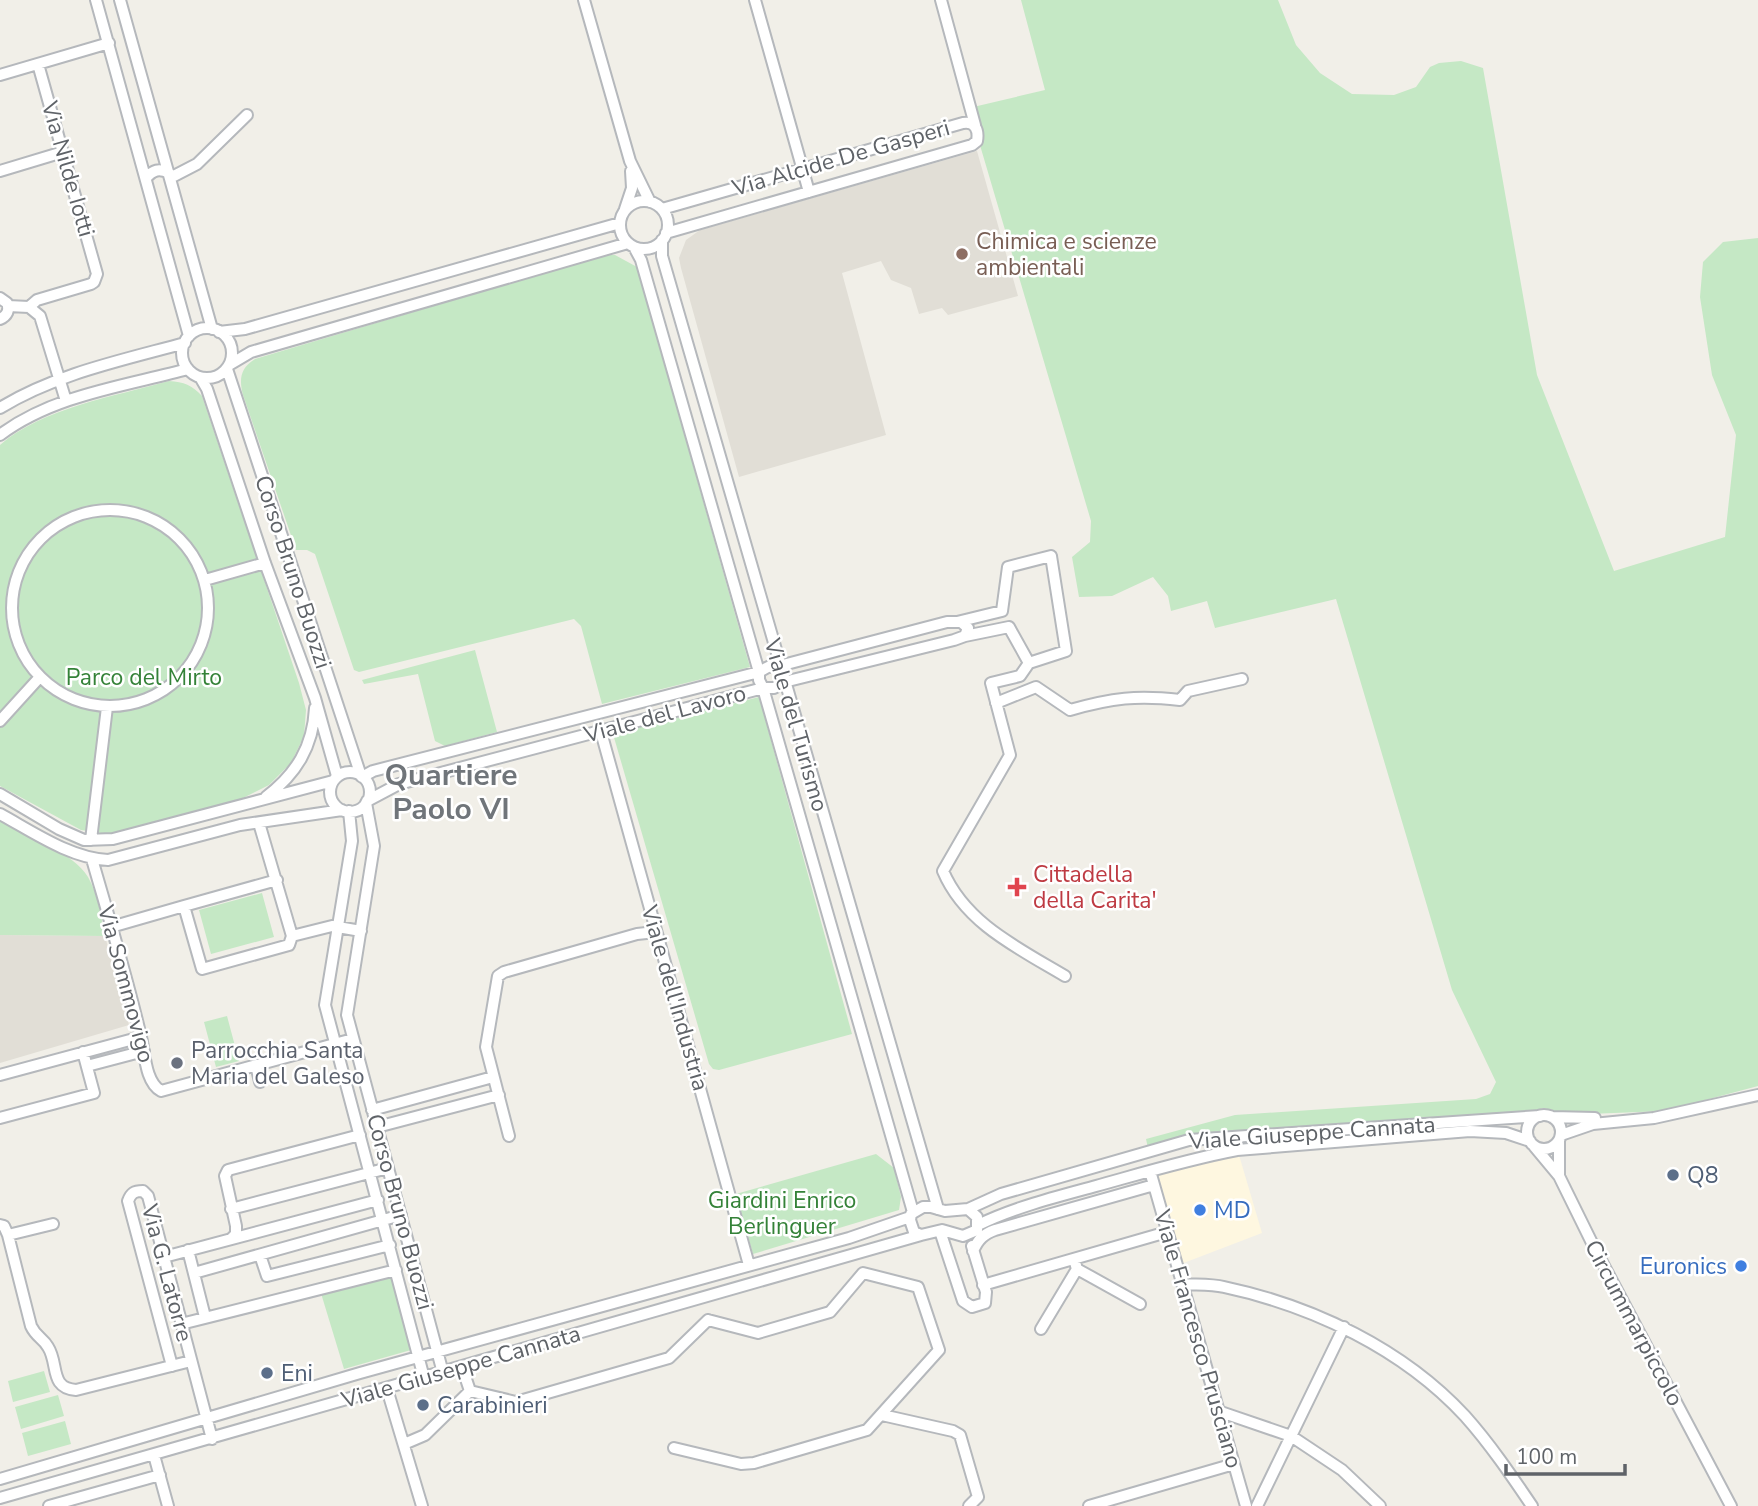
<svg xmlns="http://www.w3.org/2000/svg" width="1758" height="1506" viewBox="0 0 1758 1506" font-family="'Nunito Sans',sans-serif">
	<rect width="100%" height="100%" fill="#f1efe8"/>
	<!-- commercial -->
	<path fill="#fef7e0" d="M1239,1155L1262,1233L1181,1264L1156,1174Z"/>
	<!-- education -->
	<path fill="#e1ded6" d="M977,151L1018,296L948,315L942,308L919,314L911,288L891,280L881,261L842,273L886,435L739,477L681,268L679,258L686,240L700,230Z
		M0,935L105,936L129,1025L0,1063Z"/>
	<!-- green -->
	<path fill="#c5e8c5" d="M1021,0H1278L1296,45L1320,73L1352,94L1394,95L1416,87L1430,67L1439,63L1461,61L1483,68L1537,375L1614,571L1725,537L1736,435L1712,375L1700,297L1703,262L1723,242L1758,238V1086L1664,1111L1564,1115L1544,1108L1517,1115L1148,1148L1146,1139L1235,1115L1476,1099L1490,1094L1496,1082L1452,990L1336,599L1215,628L1207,601L1171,611L1168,596L1153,577L1112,596L1079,597L1072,557L1090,542L1091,521L969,108L1045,90Z
		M604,255H615L637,267L750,667L602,704L581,626L574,619L359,672L354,670L315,554L307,550H296L243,395C239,380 240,368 255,359Z
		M169,381C184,382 192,385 202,396L299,683L306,710L304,736L291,763L269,785L241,799L108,834L81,830L0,786V445C42,408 116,396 169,381Z
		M475,650L497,732L445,746L435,741L418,674L364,684L362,680Z
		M759,697L852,1034L719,1070L713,1069L709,1064L613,734Z
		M0,821C25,834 74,853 88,877C98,894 101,917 105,936L0,935Z
		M262,893L274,937L211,954L199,910Z
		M227,1016L239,1061L216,1067L204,1022Z
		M876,1154L894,1168L901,1197L899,1210L753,1254L736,1194Z
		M392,1273L411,1350L344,1369L320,1290Z
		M44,1371L50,1392L13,1402L8,1381Z
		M58,1395L64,1416L21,1429L15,1407Z
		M65,1421L71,1444L28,1456L22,1433Z"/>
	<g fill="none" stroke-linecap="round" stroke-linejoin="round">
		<!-- minor casing -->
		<g stroke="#b5b8bc" stroke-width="14">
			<path id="minor" d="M96,0L189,336
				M120,0L212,329
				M584,0L630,161L650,202
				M755,0L809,192
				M941,0L975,125
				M0,75L109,43
				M0,171L63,152
				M146,178C153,170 159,168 169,173
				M170,178L197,164L247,115
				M620 225a24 24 0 1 1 48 0a24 24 0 1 1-48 0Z
				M625,209L632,188L631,171
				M662,209L963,123C975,121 979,130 977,141L972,145L666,233
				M662,240V256L938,1209
				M634,247L641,260L759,672V680L763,688L913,1212
				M0,298L7,303C10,310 7,316 0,319
				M8,306L29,307L40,316L66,401
				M29,307L37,300L91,284L94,282L97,274L38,64
				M182 353a25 25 0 1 1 50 0a25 25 0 1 1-50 0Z
				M219,332L245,329L620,223
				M229,365L251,352L628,243
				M227,369L361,776
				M200,377L207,389L265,563L315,698L337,776
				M0,408C55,374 123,360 185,343
				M0,435C53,395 125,386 188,369
				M12 608a98 98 0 1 1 196 0a98 98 0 1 1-196 0Z
				M205,580L265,563
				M957,622L1002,611L1008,567L1051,556L1066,651L1029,663L1009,627L965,636
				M1029,663L1020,676L991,683L1010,755L943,871C965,923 1018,948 1065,976
				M996,703L1036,687L1070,710C1112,698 1137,695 1180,700L1188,691L1242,679
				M0,721L39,678
				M601,732L749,1265
				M330 792a20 20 0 1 1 40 0a20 20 0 1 1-40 0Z
				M362,777L373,771L759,672L768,667L779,666L947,622H961L968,628L965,636L954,640L784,682L774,688H763L399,784L367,801
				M0,794L59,829L84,840L113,839L333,781
				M266,797C296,774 313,747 315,708
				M366,803L374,846L347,1015L443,1373
				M349,811L352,841L325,1005L424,1378
				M0,814C33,832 70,858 108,860L240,825L342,810
				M259,823L292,936L289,945L202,969L184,906L277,880
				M91,840L107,707
				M92,859C109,918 127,977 141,1037C145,1053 145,1082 161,1091L353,1039
				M111,927L184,906
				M292,936L332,926L361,931
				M256,1065L260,1082
				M87,1066L144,1051
				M0,1075L141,1037
				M372,1110L493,1077
				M1527 1132a17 17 0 1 1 34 0a17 17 0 1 1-34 0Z
				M1552,1117L1595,1118
				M0,1118L94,1093L83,1052
				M377,1127L499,1095
				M1561,1135L1593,1124L1654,1118L1758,1095
				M509,1136L486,1047L498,976L504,972L637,934L656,932
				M1559,1140V1176
				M1534,1146L1559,1176L1594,1247L1731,1506
				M1150,1171L1246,1506
				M923,1207H931L945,1211L968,1209L977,1217V1230L963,1236L942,1230L921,1235L914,1232L910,1220L911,1214Z
				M231,1209L388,1168
				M968,1209L1001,1194L1189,1140L1540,1116
				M0,1225L4,1226L8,1235L31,1326C36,1337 43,1338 48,1347C59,1364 49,1388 76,1390L191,1361
				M978,1225C1015,1207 1056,1197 1096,1186C1143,1173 1189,1159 1237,1150L1470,1131L1506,1133L1530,1141
				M940,1231L963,1301L972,1307L985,1303L986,1292L972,1246
				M8,1235L53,1224
				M231,1239L236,1234V1226L225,1176L228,1170L360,1135
				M188,1250L205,1317
				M973,1251C978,1239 984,1234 995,1230L1154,1185
				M260,1255L267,1276L390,1245
				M164,1257L378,1200
				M1074,1259L1077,1269L1140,1304
				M194,1273L401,1215
				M1182,1284C1196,1285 1211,1284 1224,1287C1313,1306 1403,1349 1465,1416C1490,1444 1511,1475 1532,1506
				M983,1285L1167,1232
				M181,1324L396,1270
				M1041,1329L1077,1269
				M172,1366L128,1201C131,1193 134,1191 143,1191L148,1196L212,1439
				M462,1367L470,1391
				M387,1389L422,1506
				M1218,1411L1291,1436L1342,1470L1380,1506
				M882,1415L953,1431L960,1435L978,1497L969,1506
				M404,1444L425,1435L470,1391L516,1402L669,1358L708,1320
				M674,1448L741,1464L754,1463L867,1430L939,1350L918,1287L863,1273L830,1312L758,1333L708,1320
				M154,1455L168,1506
				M0,1479L360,1373L849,1238L910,1217
				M0,1498L921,1235
				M49,1506L160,1475
				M1089,1506L1234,1464
				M1257,1506L1344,1327"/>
		</g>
		<!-- minor -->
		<use href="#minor" stroke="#fff" stroke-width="10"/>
	</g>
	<!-- markers -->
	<circle fill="#8d6e63" stroke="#fff" stroke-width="2.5" cx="962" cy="254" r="7"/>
	<path fill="#e0444e" stroke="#fff" stroke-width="2.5" d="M1013.5 876.5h7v7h7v7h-7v7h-7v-7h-7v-7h7z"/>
	<circle fill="#6b7280" stroke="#fff" stroke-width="2.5" cx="177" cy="1063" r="7"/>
	<g fill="#5c6f8a" stroke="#fff" stroke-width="2.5">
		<circle cx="1673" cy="1175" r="7"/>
		<circle cx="267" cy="1373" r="7"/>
		<circle cx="423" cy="1405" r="7"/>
	</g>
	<g fill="#3f7fe0" stroke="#fff" stroke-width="2.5">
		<circle cx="1200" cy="1210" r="7"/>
		<circle cx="1741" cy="1266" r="7"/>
	</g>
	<g text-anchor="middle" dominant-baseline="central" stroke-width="5" stroke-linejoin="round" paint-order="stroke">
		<!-- street labels -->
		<g font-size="23" fill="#5f6368" stroke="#fff">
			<text transform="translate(841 158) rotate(-16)">Via Alcide De Gasperi</text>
			<text transform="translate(68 169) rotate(74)">Via Nilde Iotti</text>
			<text transform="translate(293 572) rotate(72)">Corso Bruno Buozzi</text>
			<text transform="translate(665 714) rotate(-15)">Viale del Lavoro</text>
			<text transform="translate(796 725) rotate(74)">Viale del Turismo</text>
			<text transform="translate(126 984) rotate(75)">Via Sommovigo</text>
			<text transform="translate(675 998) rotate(74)">Viale dell'Industria</text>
			<text transform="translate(1312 1133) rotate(-4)">Viale Giuseppe Cannata</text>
			<text transform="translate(400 1212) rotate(75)">Corso Bruno Buozzi</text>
			<text transform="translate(167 1273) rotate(75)">Via G. Latorre</text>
			<text transform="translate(1634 1323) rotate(62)">Circummarpiccolo</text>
			<text transform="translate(1198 1339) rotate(74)">Viale Francesco Prusciano</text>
			<text transform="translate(461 1367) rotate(-16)">Viale Giuseppe Cannata</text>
		</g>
		<!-- education labels -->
		<g font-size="23" fill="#785e54" stroke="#fff" text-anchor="start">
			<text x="976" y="241">Chimica e scienze<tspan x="976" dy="26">ambientali</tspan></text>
		</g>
		<!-- park labels -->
		<g font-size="23" fill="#348238" stroke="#fff">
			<text x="144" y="677">Parco del Mirto</text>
			<text x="782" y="1200">Giardini Enrico<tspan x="782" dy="26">Berlinguer</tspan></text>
		</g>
		<!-- health labels -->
		<g font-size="23" fill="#be3a42" stroke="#fff" text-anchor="start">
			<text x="1033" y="874">Cittadella<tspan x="1033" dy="26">della Carita'</tspan></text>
		</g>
		<!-- worship labels -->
		<g font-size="23" fill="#5b616d" stroke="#fff" text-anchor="start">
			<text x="191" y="1050">Parrocchia Santa<tspan x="191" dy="26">Maria del Galeso</tspan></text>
		</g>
		<!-- service labels -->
		<g font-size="23" fill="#4e5e75" stroke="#fff" text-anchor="start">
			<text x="1687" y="1175">Q8</text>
			<text x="281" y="1373">Eni</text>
			<text x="437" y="1405">Carabinieri</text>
		</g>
		<!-- shop labels -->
		<g font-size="23" fill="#366cbe" stroke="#fff" text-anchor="start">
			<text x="1214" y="1210">MD</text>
			<text x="1727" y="1266" text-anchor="end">Euronics</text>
		</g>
		<!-- district labels -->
		<g font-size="30" font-weight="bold" fill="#70757a" stroke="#fff">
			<text x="451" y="775">Quartiere<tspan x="451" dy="34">Paolo VI</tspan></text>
		</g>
	</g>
	<!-- scale -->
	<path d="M1506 1464v10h119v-10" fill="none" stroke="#5f6368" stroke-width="3.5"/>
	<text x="1516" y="1464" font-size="21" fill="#5f6368" stroke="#ffffff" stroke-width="5" paint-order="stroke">100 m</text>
</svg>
